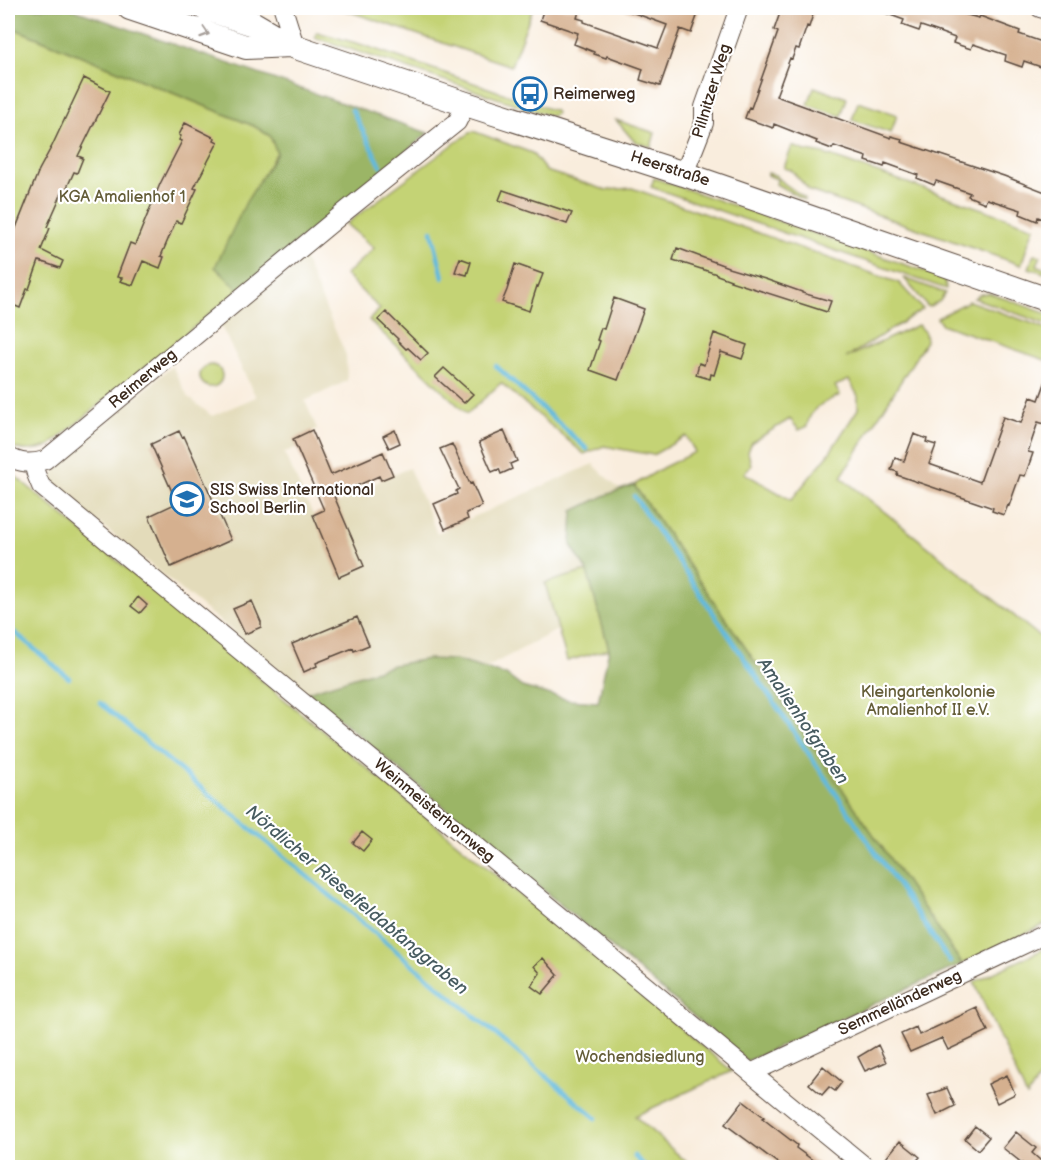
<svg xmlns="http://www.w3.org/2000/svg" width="1056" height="1175" viewBox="0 0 1056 1175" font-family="'Balsamiq Sans',sans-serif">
	<rect width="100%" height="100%" fill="#fff"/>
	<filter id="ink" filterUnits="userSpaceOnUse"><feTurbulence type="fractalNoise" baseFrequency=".0167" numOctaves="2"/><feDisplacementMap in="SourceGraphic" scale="12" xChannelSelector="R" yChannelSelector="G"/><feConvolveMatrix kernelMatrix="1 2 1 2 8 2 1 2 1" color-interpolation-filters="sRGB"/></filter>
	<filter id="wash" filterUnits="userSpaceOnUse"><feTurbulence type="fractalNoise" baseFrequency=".008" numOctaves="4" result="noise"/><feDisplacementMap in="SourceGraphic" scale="24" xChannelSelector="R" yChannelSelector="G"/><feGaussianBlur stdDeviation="1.35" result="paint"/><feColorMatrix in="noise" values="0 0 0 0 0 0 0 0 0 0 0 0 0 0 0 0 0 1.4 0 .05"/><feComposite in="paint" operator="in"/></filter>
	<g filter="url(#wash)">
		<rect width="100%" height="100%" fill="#f9eddd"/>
		<!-- built -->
		<path fill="#e3dbba" d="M304,259L346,355L347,381L305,401L317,429L293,439L297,447L284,453L313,515L337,504L381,480L409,468L437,533L593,464L620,490L675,567L360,735L56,488L52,477L58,465L172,366L188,397L212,416L256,397L220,324Z"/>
		<!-- green -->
		<path fill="#c4d375" stroke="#807e4a" stroke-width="1.5" fill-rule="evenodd" d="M339,8H533L511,66Z
			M8,26L254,126L270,136L277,153L272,159L239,290L49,446C34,451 23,452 8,446Z
			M317,32L363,45L555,111L556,114L551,116L317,38L315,36Z
			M814,87L847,98L841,116L808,105Z
			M858,102L897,115L891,133L852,120Z
			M616,120L655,133L651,147L634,141Z
			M473,131L532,153L546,171L606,190L632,188L899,283L923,309L846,358L918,325L925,333L926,341L841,477L1048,643V923L962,964L634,485L664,467L695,452L686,436L653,455L604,446L584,454L501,383L467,414L369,320L380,309L345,275L374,248L346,224L455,143ZM849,380L858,396V409L828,455L791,500L744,473L751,465L748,452L752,442L790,419L799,430L807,426C811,406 822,404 840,395L835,386Z
			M792,146L806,151L824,154L1034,227L1021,265L810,191L791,170L784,168Z
			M768,173L775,175L785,184L805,198L804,200L776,184L777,179L767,175Z
			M654,178L938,276L945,281L946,289L651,187Z
			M1034,254L1041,256L1037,265L1048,270V274L1029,268Z
			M904,278L945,293L940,301L928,307Z
			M989,293L1048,314V325L974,298L981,294Z
			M969,301L1048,329V361L941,324L937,318Z
			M200 376a11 11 0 1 1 22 0a11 11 0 1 1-22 0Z
			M8,470L732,1071L635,1116L692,1167H8Z
			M587,571L609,649L567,661L545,583Z
			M1048,947V1065L1027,1097L974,982Z"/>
		<!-- forest -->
		<path fill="#9bb566" stroke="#6b7042" stroke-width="1.5" d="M8,8H69L428,133L239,290L215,267L246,202L277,153L270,136L254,126L8,26Z
			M634,485L962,964L747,1061L307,692L393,665L428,659L455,660L506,675L522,687L569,700L598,702L609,649L587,571L571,545L573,511L606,495Z"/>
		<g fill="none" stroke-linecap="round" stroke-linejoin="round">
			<!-- stream -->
			<path stroke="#60bade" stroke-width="4.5" d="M352,110L381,166
				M432,231L443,277
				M496,366L587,449
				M634,496L950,962
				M8,627L69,678
				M100,703L596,1118
				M634,1156L647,1168"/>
		</g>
		<g id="blocks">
			<!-- building -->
			<path fill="#d5b08f" d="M544,8H580L577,18L584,20V22L658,48L667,25L623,9V8H700L691,33L680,29L660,86L640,80L643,69L607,56L606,58L594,54V52L574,44L578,33L540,20Z
				M786,8H815L809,27L807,26L799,49L796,48L792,59L790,58L776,96L891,138V136L902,139L901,142L1004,176L1048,193V221L1038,217L1037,221L1020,214L1021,210L987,199L985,203L968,196L970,193L936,181L934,185L917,178L918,175L885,163L884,167L866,161L867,157L834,146L832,149L816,143L817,141L774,124L773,128L745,118L749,107L751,108L778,32L774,30L780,13L783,14Z
				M874,8H941L979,18L980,16L1020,31L1019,34L1048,44V53L1044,68L1024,61L1022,67L1005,61L1006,55L973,44L971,49L953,43L955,38L936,31L921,26L919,31L902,25L904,20L874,9Z
				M84,78L110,91L78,156L83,158L77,173L74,172L64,194L62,193L47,227L50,228L41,250L63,261L60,268L39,261L29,289H27L20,308L8,303V248L39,170L52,146Z
				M185,123L215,138L214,140L218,142L194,188L197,189L181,223L176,221L161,256L164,257L160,268L143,261L133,285L120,281L122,278L117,277L130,243L135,245L160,184L182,141L179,140L181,136L179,135Z
				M503,190L572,213L567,224L499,200Z
				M677,248L728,267V268L765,279L802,292V293L831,301L827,312L730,281L731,280L717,275V274L673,260Z
				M460,258L471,262L467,275L455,272Z
				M515,264L543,274L538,287L537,286L529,311L502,302L507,290Z
				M614,298L644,309L618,380L590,370L600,341L597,340L601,328L604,329Z
				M386,312L428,353L421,360L408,348L406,349L397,340L398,339L378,320Z
				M714,333L747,345L742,359L721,352L714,375L711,374L710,379L696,375L699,363L704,365Z
				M444,368L473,394L464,403L435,377Z
				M1047,378H1048V425L1038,422L1028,452L1033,453L1025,476L1020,475L1009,506L1008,505L1004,515L992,511L993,508L897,475L898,472L891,470L895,458L904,461L914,434L927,439L926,442L936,445L929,464L980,482L1003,417L1021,423L1031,397L1039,400Z
				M312,430L331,475L383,452L393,475L381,480L379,476L334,496L364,566L339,577L313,515L324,510L293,439Z
				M395,430L400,443L389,448L383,436Z
				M179,431L182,437L184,436L231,540L171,567L149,516L177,503L151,444Z
				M504,431L517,461L510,464L512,469L501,474L499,469L492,472L479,442Z
				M452,444L470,484L472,483L482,506L466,513L468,519L445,529L434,504L457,494L456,491L459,489L440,449Z
				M138,597L147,605L140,613L131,606Z
				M252,601L261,622V627L245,634L233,609Z
				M357,617L369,645L354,651L353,648L316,663L317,666L304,672L292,644Z
				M362,832L372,840L363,851L353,843Z
				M543,958L558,975L542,994L531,986L540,973L534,966Z
				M977,1008L988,1031L948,1050L942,1038L910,1052L901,1034L916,1027L919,1035Z
				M878,1045L886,1062L865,1071L858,1057Z
				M823,1066L842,1082L835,1091L829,1087L822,1095L809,1084Z
				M1007,1075L1015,1094L997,1103L988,1084Z
				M947,1088L955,1106L937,1115L928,1095Z
				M743,1101L764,1117L762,1118L797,1145L796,1148L822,1167H783L725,1124Z
				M975,1126L989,1137L978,1150L965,1139Z
				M1016,1132L1036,1148L1032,1153L1048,1167H1027L1003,1148Z
				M900,1141L920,1157L911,1167H898L886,1158Z"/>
		</g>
	</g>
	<g filter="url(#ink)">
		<use href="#blocks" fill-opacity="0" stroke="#58473b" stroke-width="1.5"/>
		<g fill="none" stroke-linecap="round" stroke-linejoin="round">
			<!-- minor casing -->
			<g stroke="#58473b" stroke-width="20">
				<path id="minor" d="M283,8L295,46
					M1040,8L1048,10
					M684,174L704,123V107L739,8
					M8,456C20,464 31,464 45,460L347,210L457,122L466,104
					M33,463L36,474L41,486L762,1082L867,1168
					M751,1073L1048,933"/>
			</g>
			<!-- major casing -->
			<g stroke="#58473b" stroke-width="26">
				<path id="major" d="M130,8L246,47L290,45
					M205,8L254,24L290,45L466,104L684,174L1048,300"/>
			</g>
			<!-- minor -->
			<use href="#minor" stroke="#fff" stroke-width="18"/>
			<!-- major -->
			<use href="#major" stroke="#fff" stroke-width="24"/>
		</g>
		<!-- one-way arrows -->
		<defs><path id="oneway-chevron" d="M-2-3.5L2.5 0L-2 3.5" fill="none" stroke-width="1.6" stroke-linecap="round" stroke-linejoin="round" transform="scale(1.5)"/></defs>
		<use stroke="#a79f9a" href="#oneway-chevron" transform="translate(205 33) rotate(18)"/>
	</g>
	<!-- icons -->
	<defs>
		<g id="bus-ring" transform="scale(1.725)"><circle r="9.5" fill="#fff" stroke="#1f6fb2" stroke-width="1.5"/><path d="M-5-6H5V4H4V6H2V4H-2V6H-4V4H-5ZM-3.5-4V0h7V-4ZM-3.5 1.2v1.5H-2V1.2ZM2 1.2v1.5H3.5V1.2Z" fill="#1f6fb2"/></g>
		<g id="school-ring" transform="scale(1.725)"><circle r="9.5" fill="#fff" stroke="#1f6fb2" stroke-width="1.5"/><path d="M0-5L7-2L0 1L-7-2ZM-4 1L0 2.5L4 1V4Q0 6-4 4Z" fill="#1f6fb2"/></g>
	</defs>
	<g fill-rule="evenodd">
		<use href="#bus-ring" x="530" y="94"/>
		<use href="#school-ring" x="187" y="499"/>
	</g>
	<g text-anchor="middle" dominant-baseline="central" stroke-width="4.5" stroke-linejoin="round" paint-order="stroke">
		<!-- street labels -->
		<g font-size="16" fill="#3b2a1e" stroke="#fff">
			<text transform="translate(712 91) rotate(-73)">Pillnitzer Weg</text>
			<text transform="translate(670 169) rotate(18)">Heerstraße</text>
			<text transform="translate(143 379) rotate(-40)">Reimerweg</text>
			<text transform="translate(434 811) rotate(40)">Weinmeisterhornweg</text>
			<text transform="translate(900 1003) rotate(-25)">Semmelländerweg</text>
		</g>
		<!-- poi labels -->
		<g font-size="16" fill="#3b2a1e" stroke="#fff" text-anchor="start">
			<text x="553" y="94">Reimerweg</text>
			<text x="210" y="490">SIS Swiss International<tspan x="210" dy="18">School Berlin</tspan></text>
		</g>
		<!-- park labels -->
		<g font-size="16" fill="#645d38" stroke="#fff">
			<text x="122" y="197">KGA Amalienhof 1</text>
			<text x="928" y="692">Kleingartenkolonie<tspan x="928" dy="18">Amalienhof II e.V.</tspan></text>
			<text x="640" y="1057">Wochendsiedlung</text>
		</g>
		<!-- water labels -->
		<g font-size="18" font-style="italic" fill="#485c61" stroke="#fff">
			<text transform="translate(803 721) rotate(56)">Amalienhofgraben</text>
			<text transform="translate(357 900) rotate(40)">Nördlicher Rieselfeldabfanggraben</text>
		</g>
	</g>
	<!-- margin -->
	<rect width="1056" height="1175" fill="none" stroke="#fff" stroke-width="30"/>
</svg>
